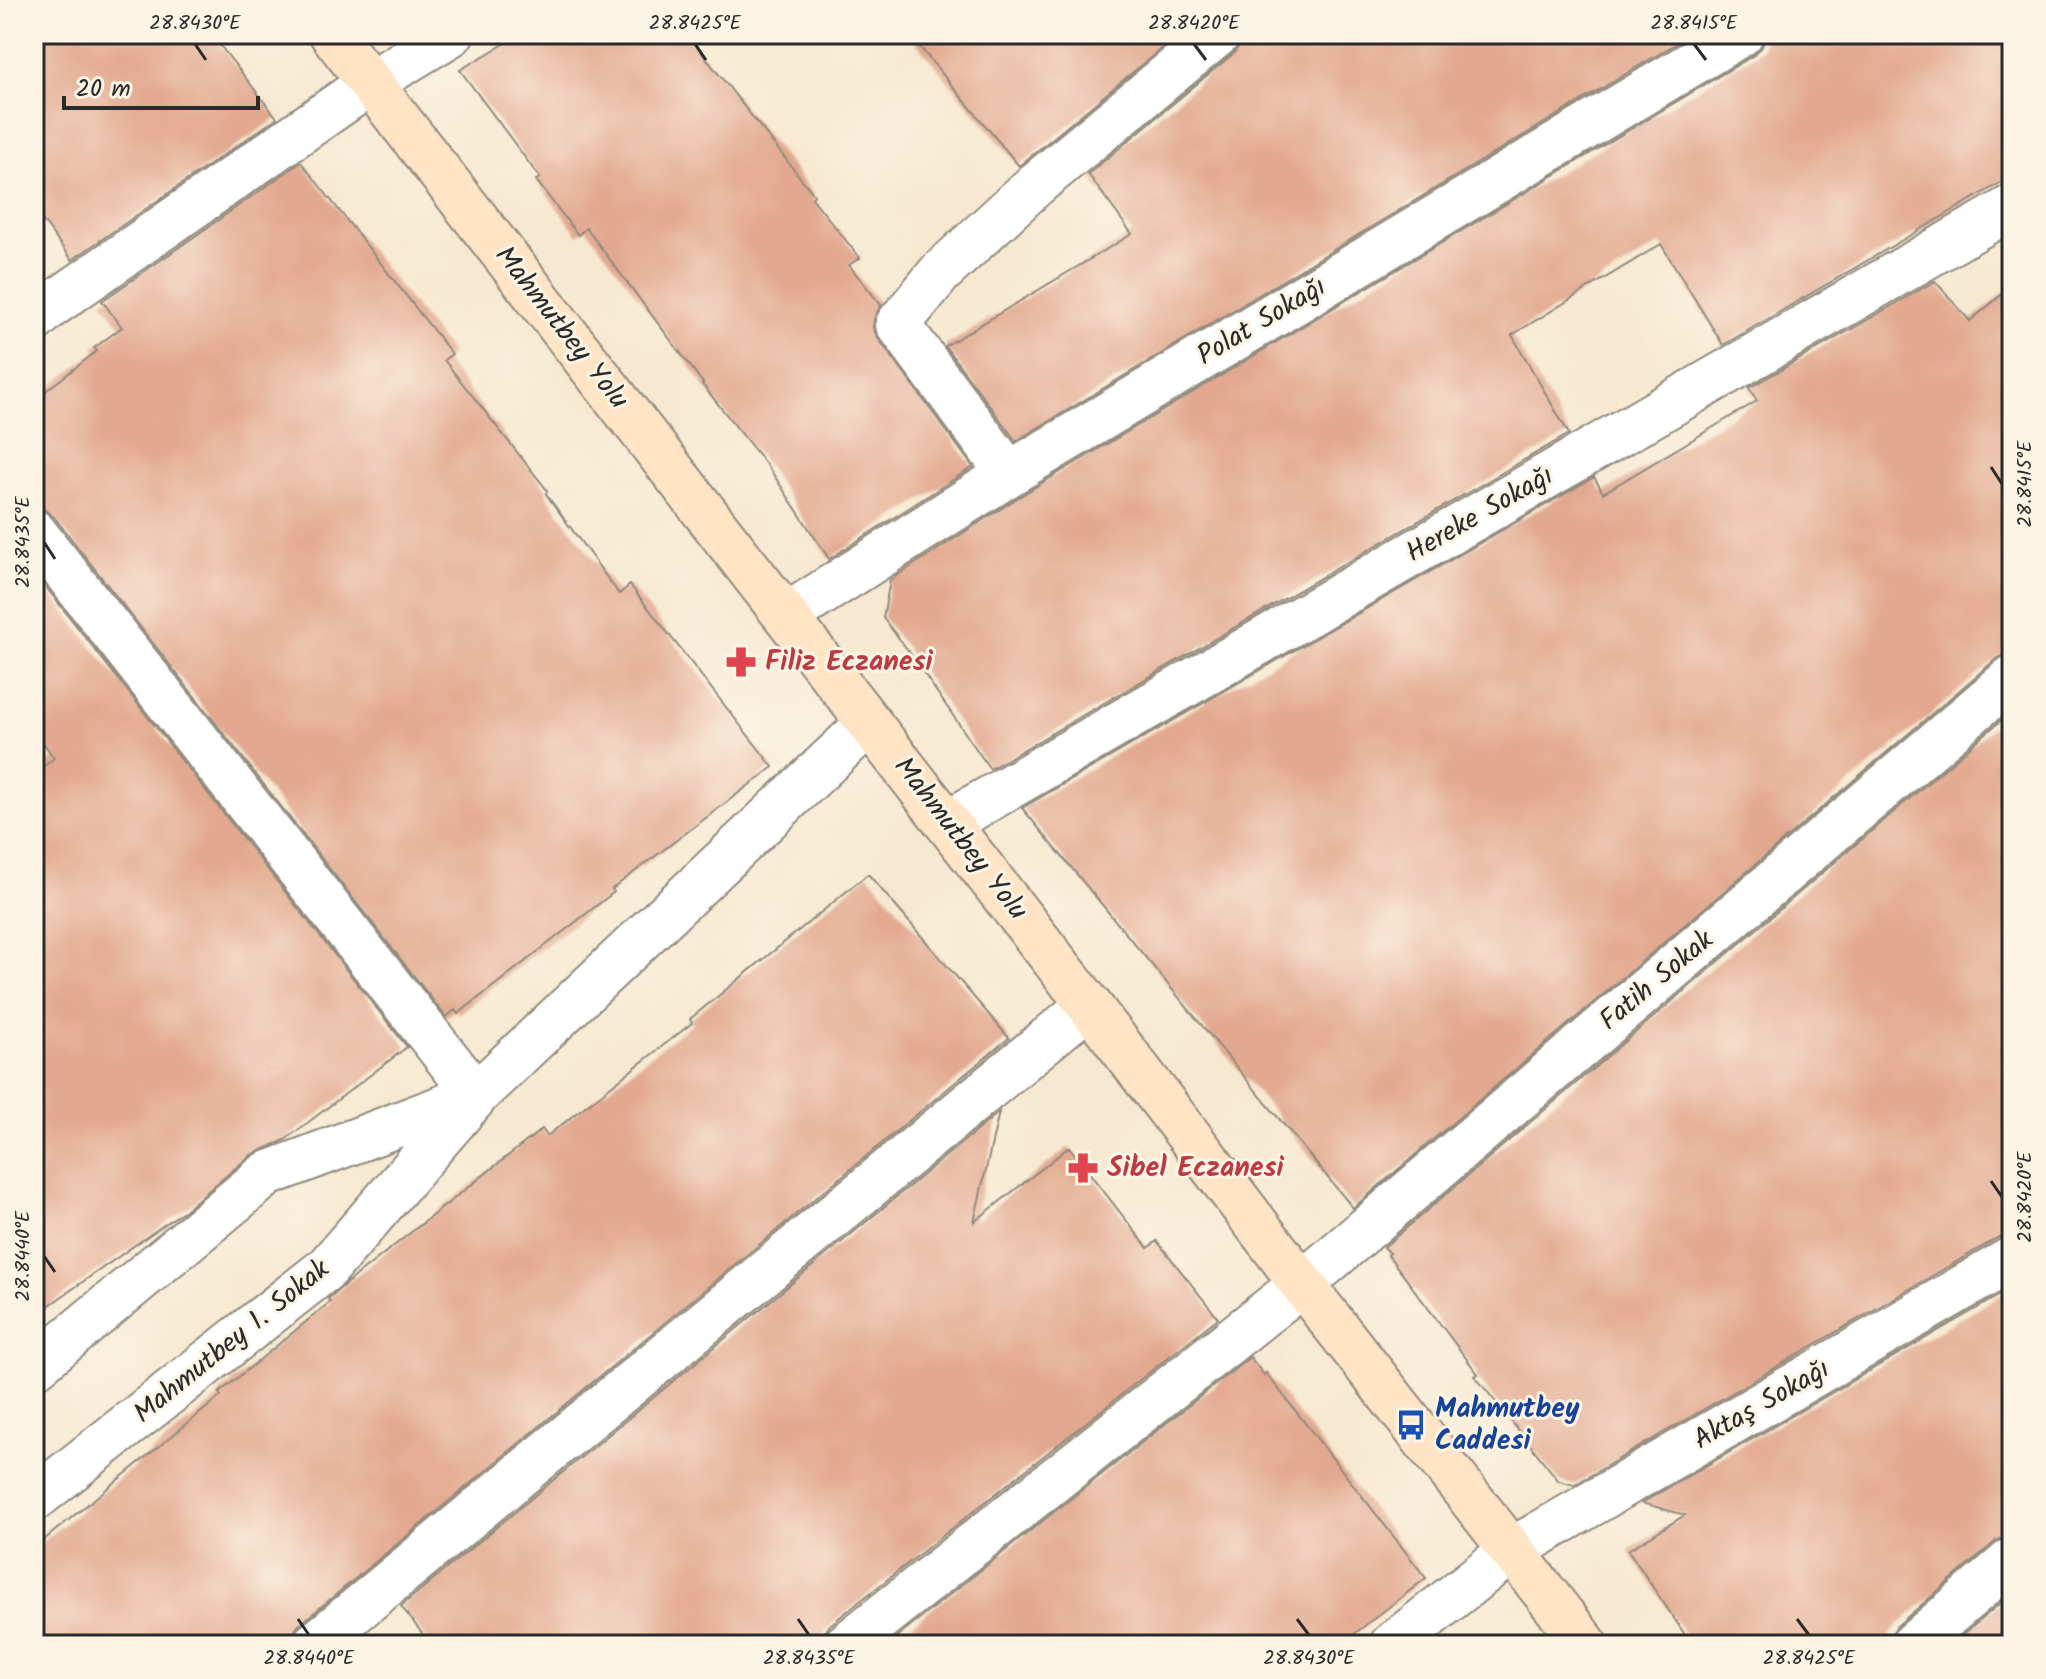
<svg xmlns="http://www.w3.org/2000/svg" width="2046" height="1679" viewBox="0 0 2046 1679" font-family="Kalam,sans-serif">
	<rect width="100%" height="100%" fill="#fcf5e5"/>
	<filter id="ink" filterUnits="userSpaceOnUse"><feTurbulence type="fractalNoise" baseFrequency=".0125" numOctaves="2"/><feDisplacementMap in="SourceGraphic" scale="16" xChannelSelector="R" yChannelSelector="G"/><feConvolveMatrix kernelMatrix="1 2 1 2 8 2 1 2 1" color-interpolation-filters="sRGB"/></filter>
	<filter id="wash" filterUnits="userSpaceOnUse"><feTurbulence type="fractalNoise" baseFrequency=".006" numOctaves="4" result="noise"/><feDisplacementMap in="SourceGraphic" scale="32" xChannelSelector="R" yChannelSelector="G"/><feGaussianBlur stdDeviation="1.8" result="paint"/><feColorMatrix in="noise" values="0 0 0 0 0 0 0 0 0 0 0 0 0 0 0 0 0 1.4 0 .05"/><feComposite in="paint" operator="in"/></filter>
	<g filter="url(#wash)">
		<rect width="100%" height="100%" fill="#f7e9d1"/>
		<g id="blocks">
			<!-- building -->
			<path fill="#e3a990" d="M34,34H211L277,118L72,260L34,209Z
				M521,34H687L814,195L812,198L860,258L849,265L881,305L874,319L873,328L878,338L973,467L829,559L769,468L702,384L703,383L586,228L578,235L536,180L540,178L460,70Z
				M909,34H1179L1019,166Z
				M1242,34H1692L1016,441L945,346L1132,234L1088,174L1234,53L1241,43Z
				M1766,34H2012V176L1723,345L1661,244L1512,335L1569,434L990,769L907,649L883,618L890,580L1022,495L1754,55L1762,47Z
				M301,162L452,354L444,360L547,490L546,494L619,594L630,585L773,767L612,889L614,892L458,1014L455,1010L446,1017L54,517L44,509L34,508V400L97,351L94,348L122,327L102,301Z
				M1935,281L1970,321L2012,286V654H2007L1996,659L1353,1208L1022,808L1594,477L1603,493L1757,401L1749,388Z
				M34,572L407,1047L285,1140L251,1155L185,1210L34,1316V774L54,758L34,729Z
				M2012,711V1234L1999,1237L1574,1485L1559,1481L1475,1376L1478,1374L1388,1255L1390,1253L1384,1247Z
				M868,874L1009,1038L298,1626L290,1639L282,1645H34V1548L221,1396L219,1393L330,1302L328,1299L348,1282L542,1129L547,1136L692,1023L690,1019Z
				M999,1112L974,1222L1069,1147L1148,1248L1157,1241L1218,1318L830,1625L823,1635L822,1645H431L401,1606Z
				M2012,1288V1536H2007L1996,1541L1897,1626L1890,1636L1889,1645H1692L1628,1550L1685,1515L1642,1503Z
				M1250,1357L1264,1375L1266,1373L1426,1578L1340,1645H886Z
				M2012,1593V1645H1951Z"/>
		</g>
	</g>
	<g filter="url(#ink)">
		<use href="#blocks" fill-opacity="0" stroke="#918a7e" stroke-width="2"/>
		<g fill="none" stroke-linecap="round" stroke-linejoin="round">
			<!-- minor casing -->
			<g stroke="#918a7e" stroke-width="48">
				<path id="minor" d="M34,320L49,307L370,83L451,34
					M1009,474L898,324L940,273L1035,185L1218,34
					M34,532L476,1095
					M786,616L1009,474L1741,34
					M947,823L2012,207
					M34,1367L267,1174L476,1095L869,723
					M34,1499L327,1268L474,1098
					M314,1645L1089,1005
					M846,1645L1302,1284L2012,678
					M1392,1645L1512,1550L2012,1259
					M1913,1645L2012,1560"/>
			</g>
			<!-- secondary casing -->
			<g stroke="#918a7e" stroke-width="48">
				<path id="secondary" d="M332,34L1089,1005L1302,1284L1586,1645"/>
			</g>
			<!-- minor -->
			<use href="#minor" stroke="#fff" stroke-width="44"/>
			<!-- secondary -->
			<use href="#secondary" stroke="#ffe4c6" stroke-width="44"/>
		</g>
	</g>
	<!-- ticks -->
	<path fill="none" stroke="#2b2b2b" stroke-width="3" d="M195,44L206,60M695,44L706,60M1194,44L1206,60M1694,44L1706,60M1991,467L2002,484M44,542L55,559M1991,1181L2002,1197M44,1256L55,1272M298,1619L309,1635M798,1619L809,1635M1297,1619L1309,1635M1797,1619L1809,1635"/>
	<!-- icons -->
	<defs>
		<g id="pharmacy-bare" transform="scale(2.4)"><path d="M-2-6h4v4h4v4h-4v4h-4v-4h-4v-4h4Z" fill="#e0444e" stroke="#fcf5e5" stroke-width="2.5" paint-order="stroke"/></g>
		<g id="bus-bare" transform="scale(2.4)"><path d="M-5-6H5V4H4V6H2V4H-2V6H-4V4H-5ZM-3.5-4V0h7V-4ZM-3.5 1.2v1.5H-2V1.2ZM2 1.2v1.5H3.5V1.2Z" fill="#1a4fb4" stroke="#fcf5e5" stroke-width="2.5" paint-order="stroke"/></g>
	</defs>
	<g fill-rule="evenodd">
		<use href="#pharmacy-bare" x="741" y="662"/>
		<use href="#pharmacy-bare" x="1083" y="1168"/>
		<use href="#bus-bare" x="1411" y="1425"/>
	</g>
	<g text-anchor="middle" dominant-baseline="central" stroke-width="6" stroke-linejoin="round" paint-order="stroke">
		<!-- street labels -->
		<g font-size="28" fill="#2b2b2b" stroke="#fcf5e5">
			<text transform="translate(1262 322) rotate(-31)">Polat Sokağı</text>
			<text transform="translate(561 328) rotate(52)">Mahmutbey Yolu</text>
			<text transform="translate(1480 515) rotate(-30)">Hereke Sokağı</text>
			<text transform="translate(960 839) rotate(52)">Mahmutbey Yolu</text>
			<text transform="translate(1657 981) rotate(-40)">Fatih Sokak</text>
			<text transform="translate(232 1342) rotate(-39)">Mahmutbey 1. Sokak</text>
			<text transform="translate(1762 1405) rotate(-30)">Aktaş Sokağı</text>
		</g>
		<!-- health labels -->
		<g font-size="28" font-weight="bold" fill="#be3a42" stroke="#fcf5e5" text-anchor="start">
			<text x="765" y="662">Filiz Eczanesi</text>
			<text x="1107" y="1168">Sibel Eczanesi</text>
		</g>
		<!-- transit labels -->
		<g font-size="28" font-weight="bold" fill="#164399" stroke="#fcf5e5" text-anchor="start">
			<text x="1435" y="1409">Mahmutbey<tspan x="1435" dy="32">Caddesi</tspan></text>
		</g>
	</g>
	<!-- margin -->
	<rect width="2046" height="1679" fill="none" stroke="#fcf5e5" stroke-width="88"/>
	<!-- scale -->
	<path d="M64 96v12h194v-12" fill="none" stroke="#2b2b2b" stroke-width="4"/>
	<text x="76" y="96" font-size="24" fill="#2b2b2b" stroke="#fcf5e5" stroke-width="6" paint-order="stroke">20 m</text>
	<rect x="44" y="44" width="1958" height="1591" fill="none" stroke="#2b2b2b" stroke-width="3"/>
	<g font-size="20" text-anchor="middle" fill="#2b2b2b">
		<text x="195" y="29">28.8430°E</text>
		<text x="695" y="29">28.8425°E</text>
		<text x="1194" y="29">28.8420°E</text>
		<text x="1694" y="29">28.8415°E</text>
		<text transform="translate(2024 484) rotate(-90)" y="7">28.8415°E</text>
		<text transform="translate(22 542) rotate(-90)" y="7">28.8435°E</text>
		<text transform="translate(2024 1197) rotate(-90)" y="7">28.8420°E</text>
		<text transform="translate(22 1256) rotate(-90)" y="7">28.8440°E</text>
		<text x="309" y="1664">28.8440°E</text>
		<text x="809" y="1664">28.8435°E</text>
		<text x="1309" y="1664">28.8430°E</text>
		<text x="1809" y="1664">28.8425°E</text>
	</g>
</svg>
